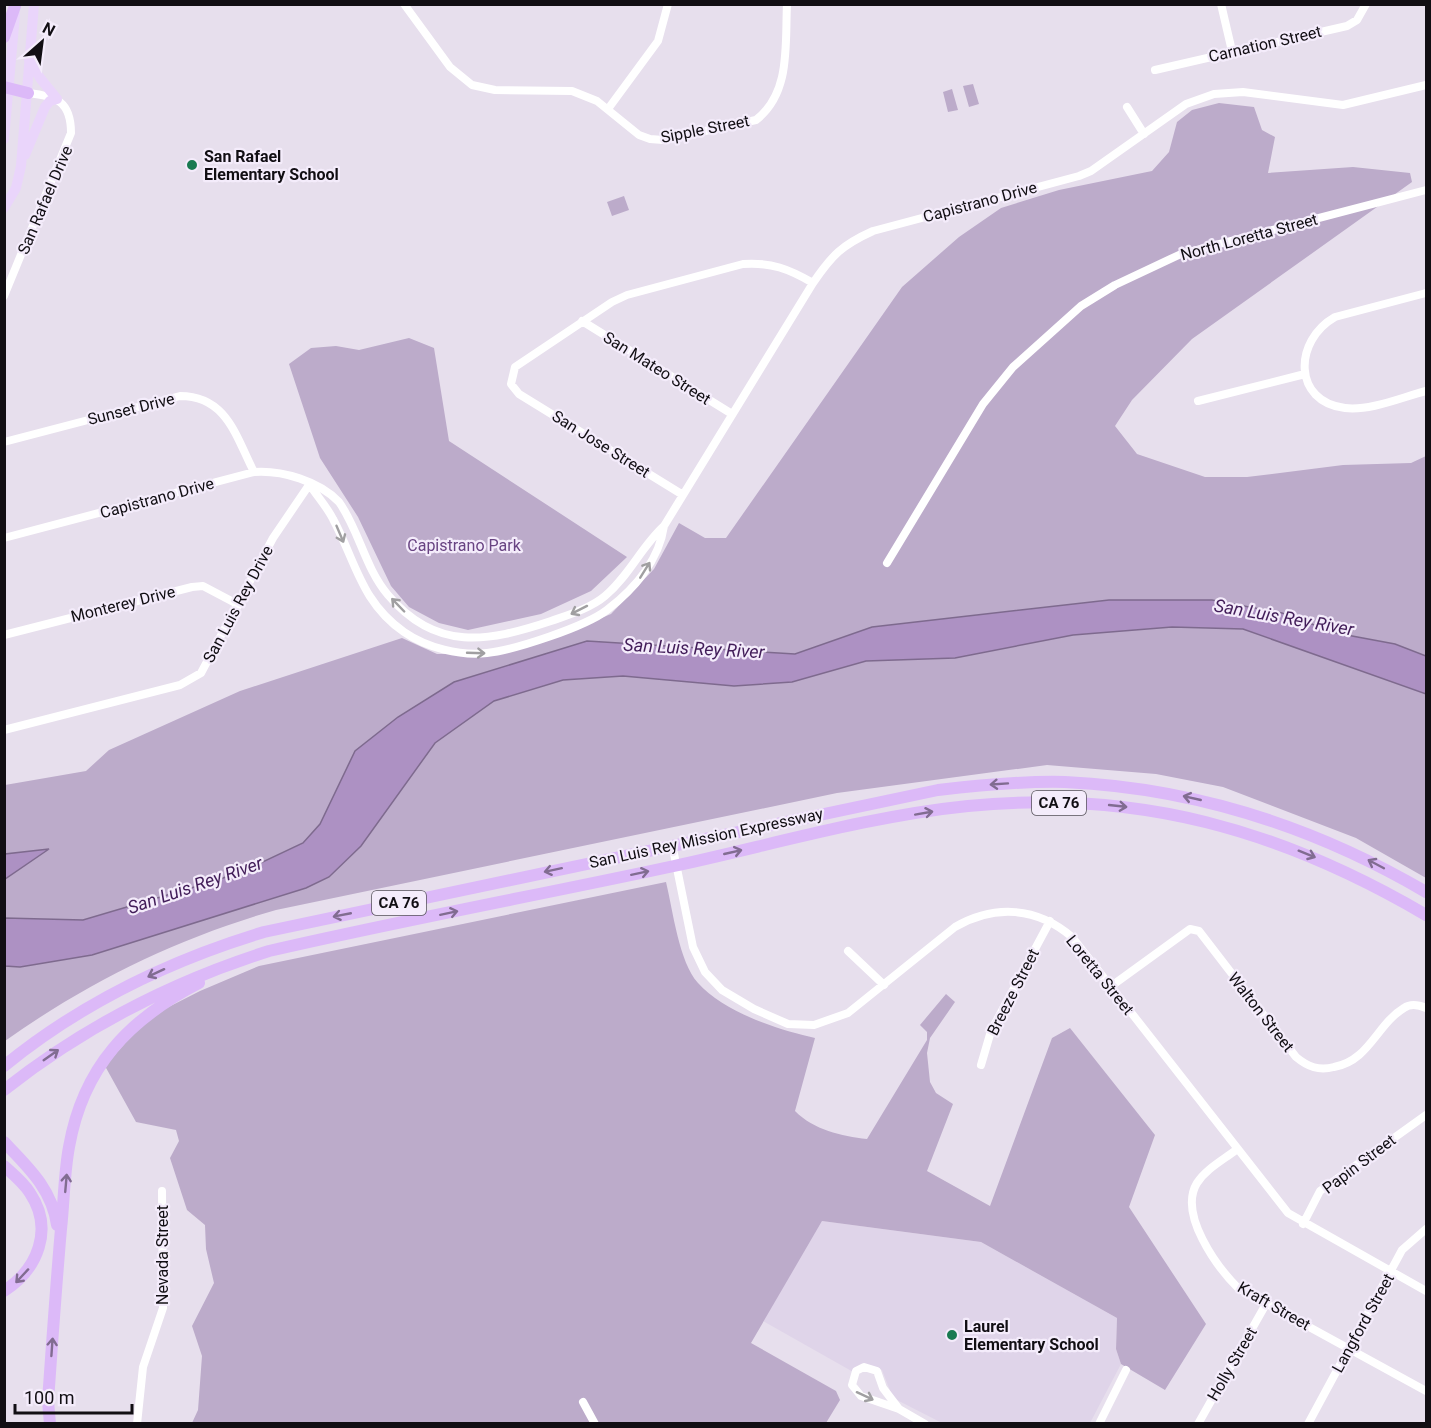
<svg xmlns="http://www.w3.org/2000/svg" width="1431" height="1428" viewBox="0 0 1431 1428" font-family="Roboto,sans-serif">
	<rect width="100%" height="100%" fill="#e7dfed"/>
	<!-- built -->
	<path fill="#dfd4e9" d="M822,1221L981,1242L1117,1318L1116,1349L1121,1364L1090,1423H942L893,1398L882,1370L867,1365L855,1373L763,1321Z"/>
	<!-- green -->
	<path fill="#bcabca" d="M973,84L979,104L969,107L963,86Z
		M952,89L958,110L948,112L943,92Z
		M1219,103L1254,107L1262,130L1275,137L1268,173L1353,167L1410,173L1412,182L1192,339L1132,400L1115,426L1137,454L1205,477H1247L1343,465L1411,463L1426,456V656L1395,644L1336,633L1282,613L1212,600H1109L872,627L795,654L587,641L454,682L355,751L320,824L303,843L254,866L218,880L83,920L5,918V879L47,850L5,854V785L86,771L109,750L240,691L402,638L437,654H496L553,638L611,614L654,569L679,523L705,538H726L902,287L959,237L1001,208L1059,190L1152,171L1169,152L1177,122L1192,110Z
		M624,196L629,210L612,216L607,202Z
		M409,338L434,348L449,441L627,557L591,591L541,614L468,630L439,623L409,607L391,586L358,517L320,458L289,364L311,348L336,346L359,350Z
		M1172,627L1243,629L1426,694V878L1356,838L1223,787L1156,774L1047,765L837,793L276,910C178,938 88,982 5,1041L4,966L20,967L92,955L306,888L329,877L361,846L435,743L494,701L563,680L623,676L734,686L792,682L866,661L955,658L1073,635Z
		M666,882C673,911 679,962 698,983C724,1012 778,1030 815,1038L795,1111C814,1130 841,1136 867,1139L927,1040V1032L920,1025L946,994L955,1002L930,1038L927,1053L930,1082L936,1093L953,1104L927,1171L990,1206L1052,1038L1070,1028L1155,1135L1129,1207L1206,1324L1165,1390L1121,1364L1116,1349L1117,1318L981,1242L822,1221L751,1343L836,1391L840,1400L826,1423H192L198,1410L202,1356L192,1326L214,1283L206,1249L205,1225L187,1210L170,1158L179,1141L176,1130L136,1122L105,1066L147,1018L200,991L259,966Z"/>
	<!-- water -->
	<path fill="#ad91c3" stroke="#7e6a8e" stroke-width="1.5" d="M1109,600H1212L1282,613L1336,633L1395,644L1426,656V694L1243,629L1172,627L1073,635L955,658L866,661L792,682L734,686L623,676L563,680L494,701L435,743L361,846L329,877L306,888L92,955L20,967L5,966V918L83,920L218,880L254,866L303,843L320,824L355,751L398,717L454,682L587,641L795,654L872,627Z
		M49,849L5,879V854Z"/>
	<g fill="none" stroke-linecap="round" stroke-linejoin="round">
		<!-- minor -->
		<path stroke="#fff" stroke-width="8" d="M404,4L450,67L472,85L495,90L572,91L597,101L639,135L650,139L663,140L756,120C791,93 785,45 787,4
			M1221,4L1232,51
			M1155,70L1347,26L1357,20L1366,4
			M1127,107L1144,134
			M608,109L658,41L668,4
			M1426,293L1335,317C1293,341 1293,402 1345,408C1371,411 1402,397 1426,391
			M4,296L71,133C71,101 56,96 28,93
			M582,321L732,414
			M1198,401L1305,374
			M4,442L180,396C227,396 236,437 254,472
			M310,485C317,496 327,507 333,519C356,562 361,602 404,632C427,648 460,656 487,653C514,650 585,627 607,610C633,590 659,561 664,526
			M683,495L519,394L511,384L515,367L612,302L627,295L743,264C771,262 789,269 813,283
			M4,538L254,472C282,470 319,481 339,502C359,530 365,568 388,595C436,652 488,642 551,621C568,615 591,608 605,596C629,576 641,547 664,526L813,283C832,255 842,245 873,231L1079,176L1091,171L1186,104L1214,94L1243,92L1343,105L1426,85
			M887,563L983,404L1013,367L1081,306L1115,285L1181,254L1426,190
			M4,635L192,587L203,586L239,605
			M4,730L180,685L201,673L273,538L309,485
			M672,844L693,947L705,972L722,990L754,1009L788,1024L814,1025L848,1013L955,927C995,904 1037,907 1072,937L1288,1213L1426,1291
			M848,951L884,985
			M1110,987L1190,929L1199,931L1296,1057C1308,1067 1319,1071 1334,1067C1369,1061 1377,1024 1404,1008C1411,1003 1419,1005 1426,1008
			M981,1065L991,1031L1050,921
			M1236,1150C1223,1160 1206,1169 1197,1183C1178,1214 1217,1267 1238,1288L1426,1391
			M1303,1224L1320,1191L1426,1115
			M583,1402L595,1424
			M899,1409L883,1388L877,1371L864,1367L856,1371L852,1385L861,1396L899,1409L925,1424
			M137,1424L143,1367L163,1308L162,1191
			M1099,1424L1126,1370
			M1198,1424L1266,1304
			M1308,1424L1402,1250L1426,1229"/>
		<!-- major -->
		<path stroke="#ead5fb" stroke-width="10" d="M4,139L15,14
			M25,155L45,107L50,101L57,99L40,78L29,60
			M4,208L16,188L21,166L34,4"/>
		<!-- highway -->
		<path stroke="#dcb9f8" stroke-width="12" d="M4,37L15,6
			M4,87L28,93
			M4,1066C80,1004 171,960 264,932L938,790C980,785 1023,781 1065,782C1195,788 1315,827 1426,892
			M4,1090C85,1026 171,982 269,951C403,920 539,895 674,866C771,845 869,816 968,806C1138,789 1281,830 1426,915
			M4,1142C28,1167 52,1189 57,1225
			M4,1166C13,1174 24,1183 30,1193C54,1229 38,1269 4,1291
			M50,1424L48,1401C52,1344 56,1286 61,1229C64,1202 64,1174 69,1147C83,1067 129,1019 199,983"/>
	</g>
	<!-- one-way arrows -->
	<defs><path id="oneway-shaft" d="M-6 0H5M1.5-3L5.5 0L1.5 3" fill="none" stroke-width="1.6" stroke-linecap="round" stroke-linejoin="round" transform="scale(1.5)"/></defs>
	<g stroke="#a09fa1">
		<use href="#oneway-shaft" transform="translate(340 534) rotate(67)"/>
		<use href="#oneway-shaft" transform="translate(645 570) rotate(-58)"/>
		<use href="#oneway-shaft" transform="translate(398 605) rotate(-134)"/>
		<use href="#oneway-shaft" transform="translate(579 610) rotate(153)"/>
		<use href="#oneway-shaft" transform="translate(476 653) rotate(2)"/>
		<use href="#oneway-shaft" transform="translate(865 1396) rotate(25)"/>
	</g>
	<g stroke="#816c91">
		<use href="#oneway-shaft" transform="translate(999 784) rotate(176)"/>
		<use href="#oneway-shaft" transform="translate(1192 798) rotate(-167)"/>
		<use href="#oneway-shaft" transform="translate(1118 806) rotate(6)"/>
		<use href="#oneway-shaft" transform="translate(924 813) rotate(-10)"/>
		<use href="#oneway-shaft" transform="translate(733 852) rotate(-13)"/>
		<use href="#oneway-shaft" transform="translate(1307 854) rotate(22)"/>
		<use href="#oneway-shaft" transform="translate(1376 864) rotate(-152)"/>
		<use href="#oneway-shaft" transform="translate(553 870) rotate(168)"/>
		<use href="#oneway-shaft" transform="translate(640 873) rotate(-12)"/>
		<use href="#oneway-shaft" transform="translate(449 913) rotate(-12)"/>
		<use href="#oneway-shaft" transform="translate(342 915) rotate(169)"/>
		<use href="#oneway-shaft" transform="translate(156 973) rotate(155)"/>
		<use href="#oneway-shaft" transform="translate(51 1055) rotate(-35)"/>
		<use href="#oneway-shaft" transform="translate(66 1183) rotate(-85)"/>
		<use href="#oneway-shaft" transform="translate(22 1276) rotate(133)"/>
		<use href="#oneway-shaft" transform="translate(52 1347) rotate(-86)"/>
	</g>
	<!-- markers -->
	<g fill="#197a51" stroke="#f4ecfb" stroke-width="2">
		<circle cx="192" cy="165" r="6"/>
		<circle cx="952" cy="1335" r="6"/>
	</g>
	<g text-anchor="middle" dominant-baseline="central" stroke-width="4.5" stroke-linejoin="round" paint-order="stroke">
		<!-- shield labels -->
		<g fill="#f4ecfb" stroke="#555159" stroke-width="1.5">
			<rect x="1032" y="791" width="54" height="24" rx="4.5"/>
			<rect x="372" y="891" width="54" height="24" rx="4.5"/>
		</g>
		<g font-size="15" font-weight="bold" fill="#110e13">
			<text x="1059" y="803">CA 76</text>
			<text x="399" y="903">CA 76</text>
		</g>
		<!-- street labels -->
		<g font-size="16" fill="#110e13" stroke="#f4ecfb">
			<text transform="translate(1265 44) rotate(-13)">Carnation Street</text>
			<text transform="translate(705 129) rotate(-11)">Sipple Street</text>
			<text transform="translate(45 200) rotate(-67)">San Rafael Drive</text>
			<text transform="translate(980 202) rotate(-15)">Capistrano Drive</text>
			<text transform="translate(1249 237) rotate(-15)">North Loretta Street</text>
			<text transform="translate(657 368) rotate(32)">San Mateo Street</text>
			<text transform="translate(131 409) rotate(-14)">Sunset Drive</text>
			<text transform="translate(601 444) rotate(32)">San Jose Street</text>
			<text transform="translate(157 498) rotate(-15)">Capistrano Drive</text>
			<text transform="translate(123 604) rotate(-14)">Monterey Drive</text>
			<text transform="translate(238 604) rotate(-62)">San Luis Rey Drive</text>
			<text transform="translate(706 838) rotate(-12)">San Luis Rey Mission Expressway</text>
			<text transform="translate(1100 975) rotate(51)">Loretta Street</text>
			<text transform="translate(1013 992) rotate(-63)">Breeze Street</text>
			<text transform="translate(1261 1012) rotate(52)">Walton Street</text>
			<text transform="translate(1359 1164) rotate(-37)">Papin Street</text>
			<text transform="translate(162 1255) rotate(-90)">Nevada Street</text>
			<text transform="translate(1274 1306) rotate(30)">Kraft Street</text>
			<text transform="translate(1363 1323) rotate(-61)">Langford Street</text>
			<text transform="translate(1232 1364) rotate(-60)">Holly Street</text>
		</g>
		<!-- poi labels -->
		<g font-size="16" font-weight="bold" fill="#110e13" stroke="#f4ecfb" text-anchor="start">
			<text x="204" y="156">San Rafael<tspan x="204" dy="18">Elementary School</tspan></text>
			<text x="964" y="1326">Laurel<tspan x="964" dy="18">Elementary School</tspan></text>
		</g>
		<!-- park labels -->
		<g font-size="16" fill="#684382" stroke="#f4ecfb">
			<text x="464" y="545">Capistrano Park</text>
		</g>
		<!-- water labels -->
		<g font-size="18" font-style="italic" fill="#421d59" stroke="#f4ecfb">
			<text transform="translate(1284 617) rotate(10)">San Luis Rey River</text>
			<text transform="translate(694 648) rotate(3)">San Luis Rey River</text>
			<text transform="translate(195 885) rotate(-19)">San Luis Rey River</text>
		</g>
	</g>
	<!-- border -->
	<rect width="1431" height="1428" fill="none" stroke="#110e13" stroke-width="12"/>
	<!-- north arrow -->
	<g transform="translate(42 42) rotate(28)" stroke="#f4ecfb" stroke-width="4.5" paint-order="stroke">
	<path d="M0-4.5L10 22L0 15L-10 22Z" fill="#110e13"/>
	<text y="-9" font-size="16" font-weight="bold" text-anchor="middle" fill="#110e13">N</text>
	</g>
	<!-- scale -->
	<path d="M15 1404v9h117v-9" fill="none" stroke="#110e13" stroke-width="3"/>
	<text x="24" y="1404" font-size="18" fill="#110e13" stroke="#f4ecfb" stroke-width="4.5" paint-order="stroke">100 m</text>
</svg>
